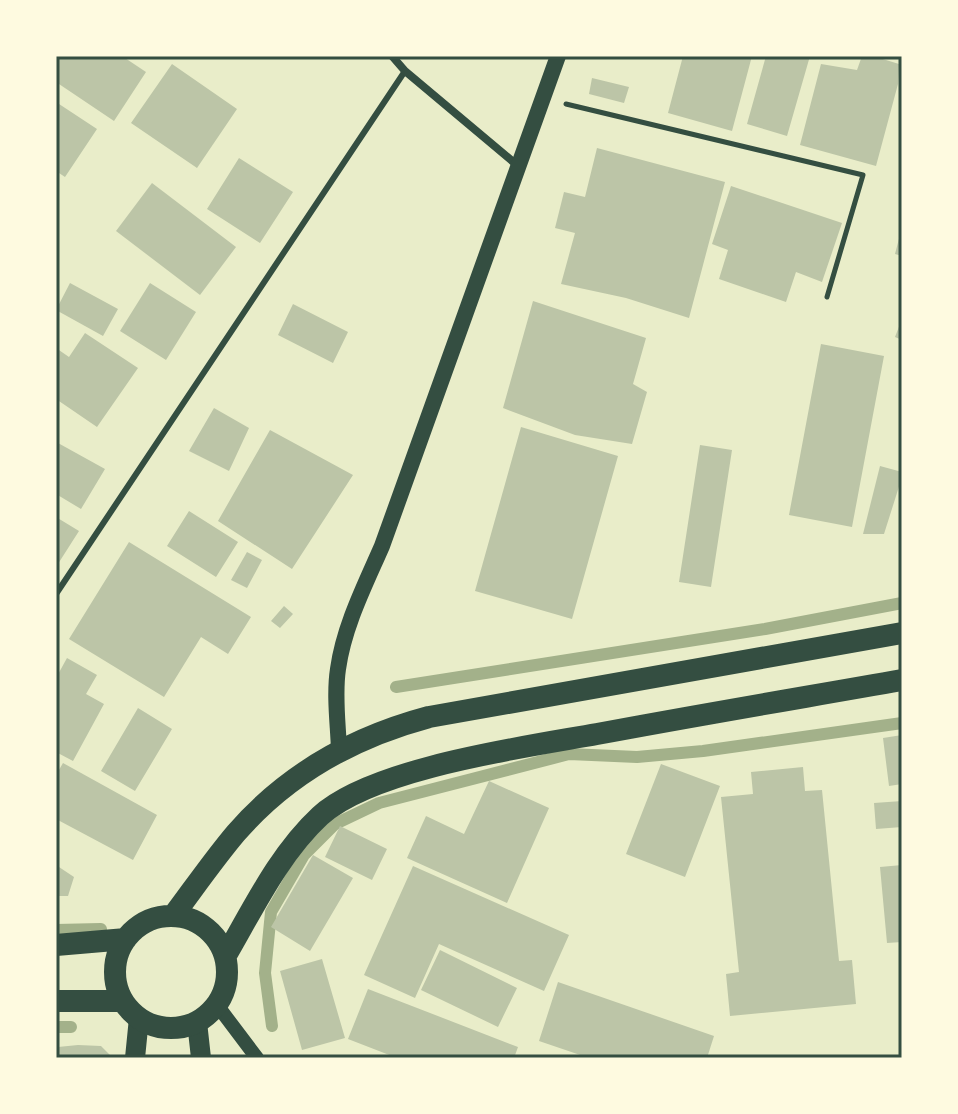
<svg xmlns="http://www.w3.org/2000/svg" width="958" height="1114" viewBox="0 0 958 1114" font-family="'Fira Sans Condensed',sans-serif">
	<rect width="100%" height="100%" fill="#e9edc9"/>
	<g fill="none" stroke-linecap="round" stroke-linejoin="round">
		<!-- stream -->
		<path stroke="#a3b18a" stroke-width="12" d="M396,687L765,629L902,603
			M56,930L101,929
			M272,1026L265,973L271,912L304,855L335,824L379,803L569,754L637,757L703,751L902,723
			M56,1027H71"/>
	</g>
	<!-- building -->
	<path fill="#bcc5a7" d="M56,56H122L146,72L114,121L56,82Z
		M683,56H752L732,131L668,113Z
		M766,56H810L787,136L747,124Z
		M862,56H873L899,64L898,84L876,166L800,145L821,64L857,70Z
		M172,64L237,109L197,168L131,123Z
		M592,78L629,87L624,103L589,94Z
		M56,102L97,129L65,177L56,171Z
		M597,148L725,182L689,318L626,298L561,284L575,233L555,228L564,192L585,197Z
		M239,158L293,192L260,243L207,209Z
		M152,183L236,247L200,295L116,231Z
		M731,186L842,223L822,282L796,272L786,302L719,279L728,250L712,244Z
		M901,231L902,232V256L895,254Z
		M70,283L118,309L103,336L56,310Z
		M150,283L196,312L166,360L120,331Z
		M533,301L646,338L633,384L647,392L632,444L575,435L503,408Z
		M293,304L348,332L333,363L278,335Z
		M902,319V340L895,337Z
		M85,333L138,368L97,427L56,399V348L69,357Z
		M821,344L884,356L852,527L789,515Z
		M214,408L249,428L229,471L189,451Z
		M521,427L618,456L572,619L475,591Z
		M270,430L353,475L292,569L218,521Z
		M58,443L105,469L81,509L56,494V447Z
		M700,445L732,450L711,587L679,582Z
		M880,466L902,472V477L884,534H863Z
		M189,511L238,542L216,577L167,546Z
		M56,517L79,531L56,567Z
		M129,542L251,617L228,654L201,637L164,697L69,639Z
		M247,552L262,560L247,588L231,580Z
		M284,606L293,614L280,628L271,621Z
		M67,658L97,675L86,694L104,704L73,761L56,752V678Z
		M138,708L172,729L135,791L101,771Z
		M902,735V784L889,786L883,738Z
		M63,763L157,815L133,860L56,819V775Z
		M661,764L720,786L685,877L626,854Z
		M803,767L805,791L822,790L839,961L852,960L856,1004L730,1016L726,974L739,972L721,797L753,794L751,772Z
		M489,781L549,808L507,903L407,858L426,816L464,834Z
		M902,801V827L876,829L874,803Z
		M340,826L387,849L372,880L325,857Z
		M313,855L353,878L310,951L271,927Z
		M56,865L74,877L68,896H56Z
		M902,865V942L887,943L880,867Z
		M413,866L569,935L544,991L439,944L415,998L364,975Z
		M440,950L517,988L498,1027L421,990Z
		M322,959L345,1038L302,1050L280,971Z
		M558,982L714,1036L707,1058H589L539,1041Z
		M368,989L518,1047L514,1058H397L348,1039Z
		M78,1045L101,1046L113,1058H56L58,1047Z"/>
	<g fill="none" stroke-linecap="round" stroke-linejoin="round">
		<!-- path -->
		<path stroke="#344e41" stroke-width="5" d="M566,104L863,175L827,297"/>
		<!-- service -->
		<path stroke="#344e41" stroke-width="6" d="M56,594L405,71"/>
		<!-- minor -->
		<path stroke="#344e41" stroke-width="8" d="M392,56L405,71L517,165"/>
		<!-- tertiary -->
		<path stroke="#344e41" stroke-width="14" d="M217,1005L257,1058"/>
		<!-- secondary -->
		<path stroke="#344e41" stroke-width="16" d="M339,750C338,723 334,695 338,669C344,626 365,585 382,546L558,56"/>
		<!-- primary -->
		<path stroke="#344e41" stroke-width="20" d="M197,1022L201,1058
			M135,1058L139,1018"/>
		<!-- trunk -->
		<path stroke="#344e41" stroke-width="22" d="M173,916C194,888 214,859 236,833C288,773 354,737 429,717L902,633
			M115 972a56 56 0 1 1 112 0a56 56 0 1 1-112 0Z
			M56,945L126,939
			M225,957C253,909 279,854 320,816C372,768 525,747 597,734C698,715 800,698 902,680
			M56,1001H122"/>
	</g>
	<!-- border -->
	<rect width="958" height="1114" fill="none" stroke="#fefae0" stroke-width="116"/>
	<rect x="58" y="58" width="842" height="998" fill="none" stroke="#344e41" stroke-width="3"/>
</svg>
